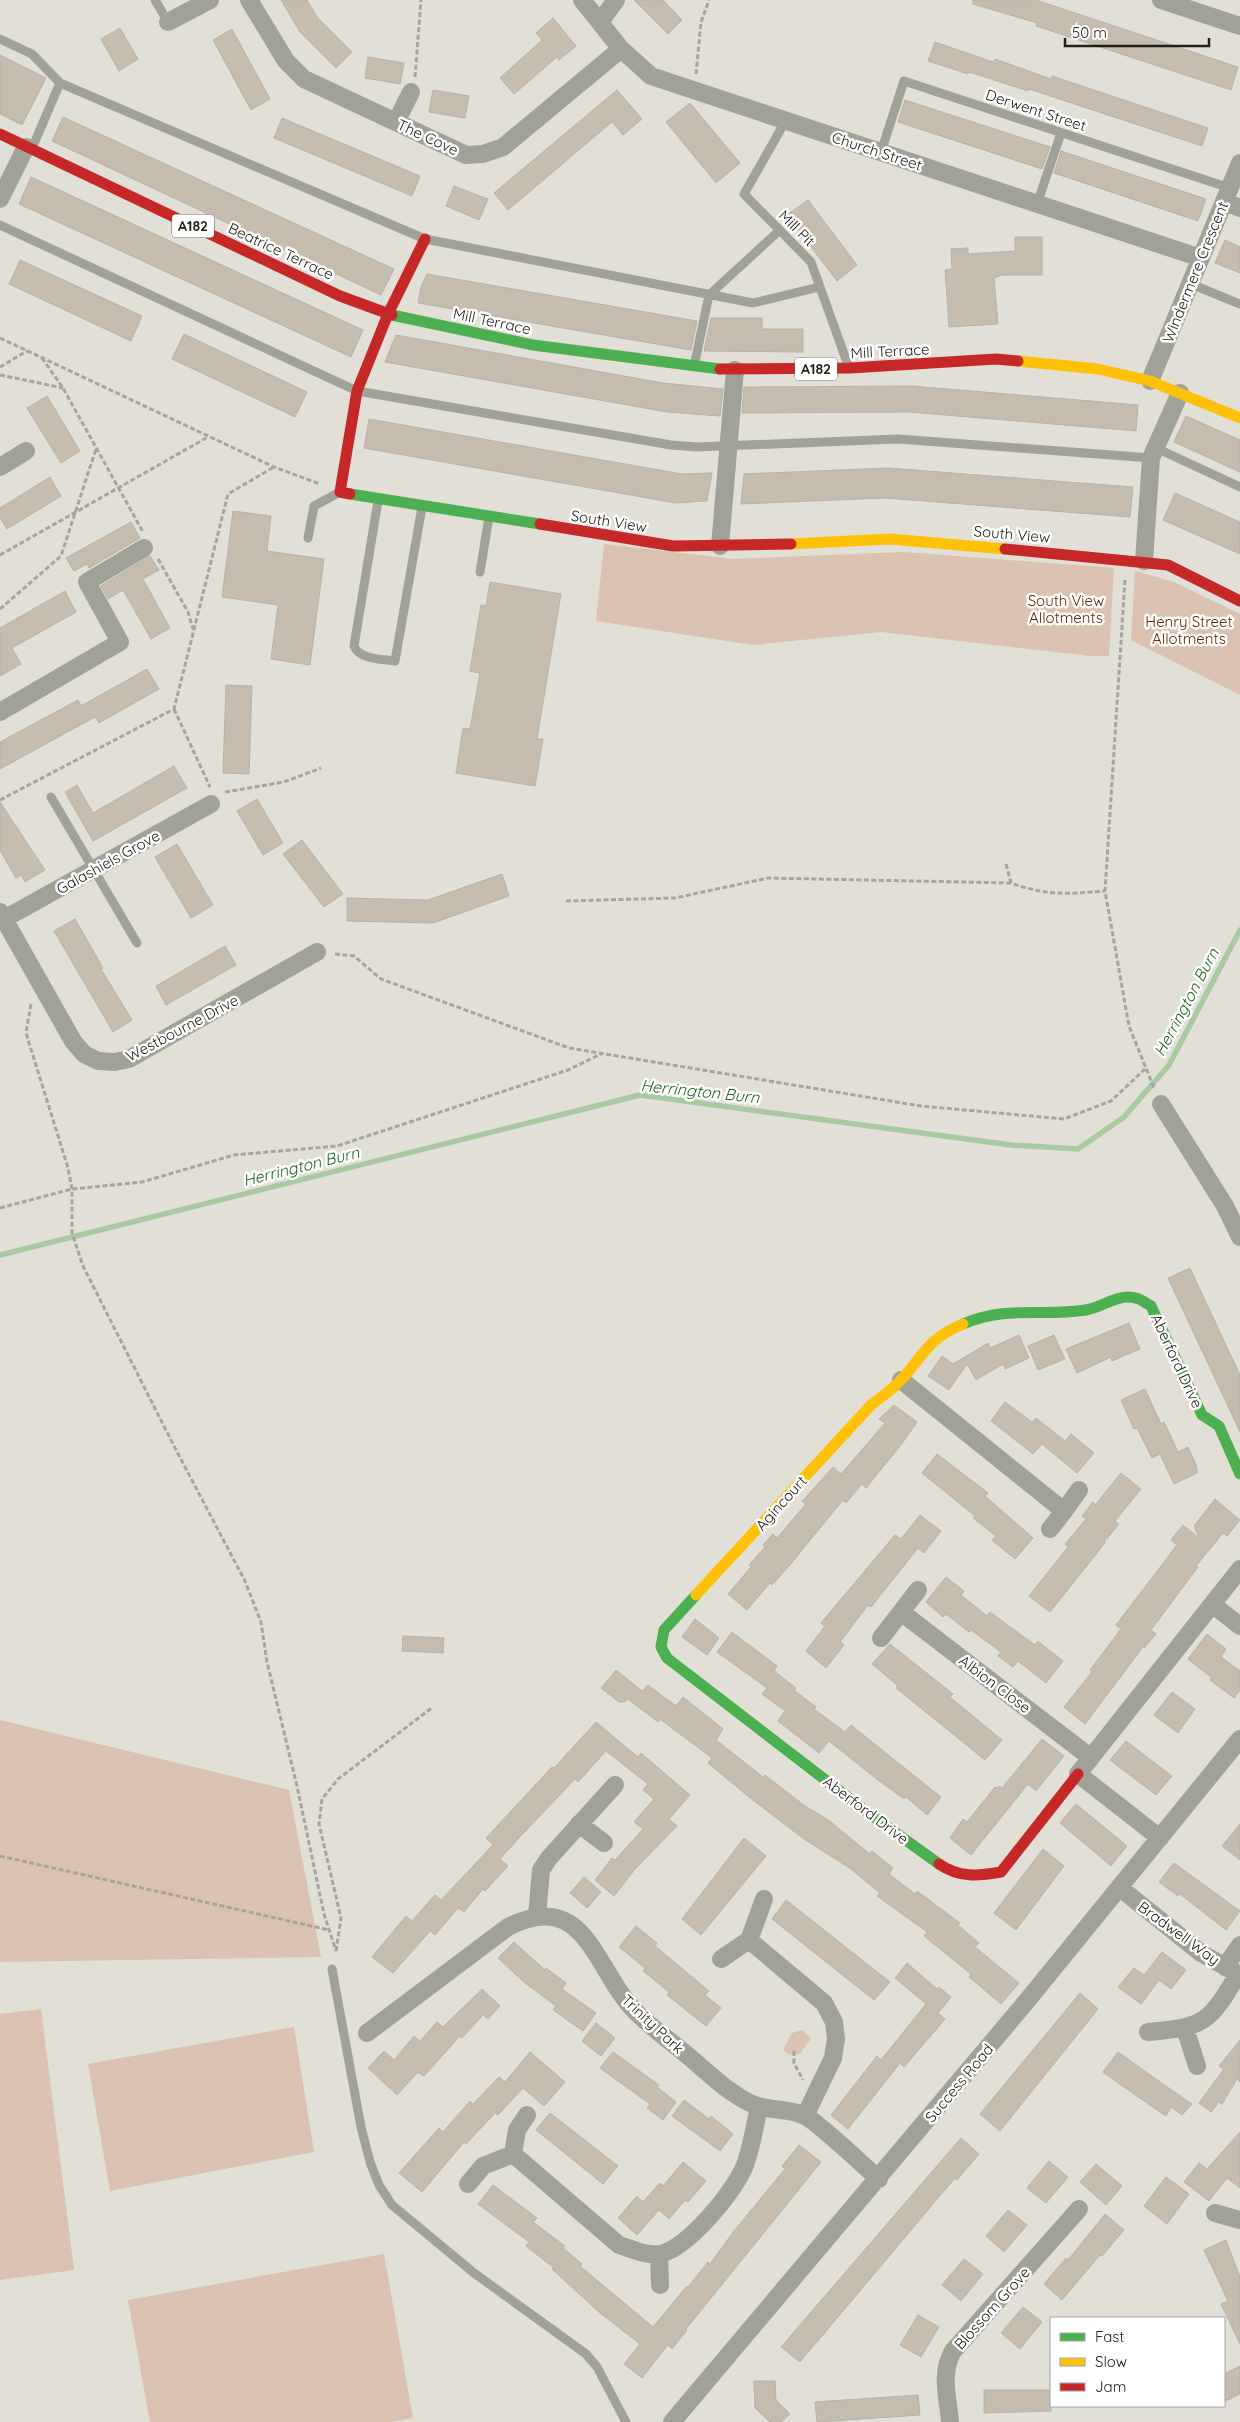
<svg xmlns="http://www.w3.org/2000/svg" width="1240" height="2422" viewBox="0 0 1240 2422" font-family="Quicksand,sans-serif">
	<rect width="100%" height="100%" fill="#e2dfd6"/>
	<!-- green -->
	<path fill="#dbc1b0" d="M604,544L733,559L904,552L1114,568L1109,656H1090L881,632L753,645L596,621Z
		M1135,571L1174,582L1240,614V695L1131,640Z
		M0,1720L289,1790L321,1957L0,1962Z
		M41,2009L74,2270L0,2280V2014Z
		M294,2027L314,2152L110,2191L88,2064Z
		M802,2030L811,2038L800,2054L789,2055L783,2050L792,2033Z
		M384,2254L413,2418L391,2422H150L128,2300Z"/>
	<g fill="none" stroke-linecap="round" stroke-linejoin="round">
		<!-- stream -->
		<path stroke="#a9c9a0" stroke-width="5.5" d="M0,1255L640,1095L1011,1145L1078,1149L1124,1117L1169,1065L1240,930"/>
	</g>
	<!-- building -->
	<path fill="#c6bcad" stroke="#b6b2ac" d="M281,0H307L317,17L352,52L336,68L300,32Z
		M634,0H663L682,20L668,34Z
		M973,0H1036L1238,67L1231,90L1036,26L1037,23L973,4Z
		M553,18L576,46L559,60L557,57L514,94L500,78L542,40L536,33Z
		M120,28L138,59L119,71L101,39Z
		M232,29L270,99L251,110L213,40Z
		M935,42L993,62L995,59L1051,79L1052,76L1208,128L1202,146L1029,89L1028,91L969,72L968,74L928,61Z
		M0,55L46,78L22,125L0,114Z
		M368,57L404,63L400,84L365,78Z
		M433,90L469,96L465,118L429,112Z
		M617,90L642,119L623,135L612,122L508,210L494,193Z
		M905,100L1050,147L1042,169L898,122Z
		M690,103L740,163L716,183L666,122Z
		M63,117L394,269L381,295L52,141Z
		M282,118L420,176L412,196L274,138Z
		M1061,151L1206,199L1198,221L1054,173Z
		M31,177L363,330L351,357L19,204Z
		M454,186L488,199L479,220L446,206Z
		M808,200L857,265L837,281L787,215Z
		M1015,237H1042V275H1002L994,278L998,324L949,327L945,270L952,269L951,249L968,248V254L1015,251Z
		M1225,240L1240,247V273L1215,263Z
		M20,260L142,316L131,341L9,284Z
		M427,274L697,321L691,350L418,303L421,287Z
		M711,318H762V329H803V352L704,351Z
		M184,334L307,392L295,417L172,359Z
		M396,335L663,383L723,389L720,416L667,412L385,362Z
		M912,386L1138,405L1136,431L909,412L742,413L744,387Z
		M47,396L80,451L61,463L27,408Z
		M1186,416L1240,440V472L1174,442Z
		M369,419L682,474L712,473L707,501L676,503L364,448Z
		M888,468L1133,487L1130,517L885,498L741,504L744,474Z
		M50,477L61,496L7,529L0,518V508Z
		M1175,493L1240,522V554L1163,520Z
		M233,511L271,516L267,551L324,559L310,665L271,659L278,605L222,597Z
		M131,522L140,538L89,568L87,564L74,571L66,558Z
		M150,556L159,570L143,579L170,628L151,639L123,590L108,599L101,586Z
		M490,582L561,594L537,739H543L535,786L456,773L463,728L470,729L480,673L470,671L481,605L486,606Z
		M65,591L76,612L12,648L21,664L0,676V628Z
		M147,669L159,689L99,723L95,717L0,769V742L78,700L81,706Z
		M226,685L252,686L249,774L223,773Z
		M174,766L187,788L93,841L65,792L77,785L93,813Z
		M257,799L283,843L263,855L237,811Z
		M0,802L45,870L25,882L21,875L16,878L0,850Z
		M302,840L343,894L324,907L283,854Z
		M177,844L213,905L191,918L155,857Z
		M502,874L509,896L433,923L347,921V898L428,900Z
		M75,919L103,968L101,969L132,1020L113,1032L54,931Z
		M225,946L236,965L166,1005L156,986Z
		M1190,1268L1240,1375V1432L1168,1278Z
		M1129,1323L1140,1349L1112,1361L1111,1357L1077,1373L1066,1349Z
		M1019,1335L1029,1358L1005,1369L1003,1364L976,1380L967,1364L949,1390L928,1376L942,1356L953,1364L988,1343L990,1348Z
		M1054,1335L1065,1359L1038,1370L1028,1346Z
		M1145,1389L1161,1424L1164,1422L1178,1452L1188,1447L1197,1467V1473L1174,1484L1160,1454L1152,1458L1137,1428L1134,1429L1121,1400Z
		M1005,1402L1032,1422L1036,1418L1065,1441L1071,1434L1094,1453L1077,1473L1042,1444L1033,1454L991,1421Z
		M894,1405L917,1422L901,1445L866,1488L862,1484L846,1503L843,1500L789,1566L772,1585L770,1583L747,1610L728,1594L751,1567L749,1565L765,1547L763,1545L773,1534L777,1538L806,1504L802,1501L806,1497L833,1467L841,1474L885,1423L879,1419Z
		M937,1454L988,1493L985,1496L1033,1538L1015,1559L992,1540L996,1536L973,1518L975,1516L922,1473Z
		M1121,1473L1141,1489L1115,1521L1119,1524L1104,1542L1105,1543L1050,1612L1029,1596L1068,1547L1065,1544L1086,1519L1082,1516L1093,1502L1095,1505Z
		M1215,1499L1240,1520L1227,1536L1223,1533L1196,1566L1198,1567L1151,1630L1156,1634L1144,1648L1143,1647L1085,1724L1064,1707L1092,1672L1090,1670L1121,1629L1116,1625L1177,1545L1171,1540L1183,1525L1199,1538L1194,1526Z
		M920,1515L941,1531L924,1553L918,1548L871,1607L868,1605L840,1642L844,1645L826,1668L806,1651L825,1626L821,1623L895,1535L901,1539Z
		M946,1577L964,1591L961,1595L987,1616L990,1612L1035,1645L1038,1641L1063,1661L1046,1683L1018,1661L1013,1667L998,1656L1001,1652L971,1630L969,1632L946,1614L943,1617L926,1602Z
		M695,1619L719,1638L707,1655L682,1637Z
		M732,1632L777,1666L774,1671L796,1688L794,1690L816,1707L814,1709L845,1732L851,1725L941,1797L927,1815L906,1797L904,1799L878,1780L829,1741L819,1753L778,1721L785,1711L762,1694L767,1688L717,1652Z
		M1207,1634L1226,1649L1221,1657L1240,1671V1690L1234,1698L1210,1680L1212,1678L1188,1659Z
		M403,1636L444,1638L443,1653L402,1651Z
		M890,1644L953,1694L950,1697L1002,1740L985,1760L896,1688L898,1686L872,1664Z
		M616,1670L642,1691L648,1685L676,1706L683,1697L723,1729L716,1740L763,1777L765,1775L805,1806L827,1819L870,1854L872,1851L893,1868L889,1874L915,1894L917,1891L960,1923L958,1925L979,1943L975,1947L1019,1983L1001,2004L969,1977L971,1974L924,1936L927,1932L877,1896L880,1893L851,1869L804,1839L749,1797L708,1763L712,1758L660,1719L658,1722L628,1699L625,1702H619L601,1688Z
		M1172,1692L1195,1709L1178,1733L1154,1715Z
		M596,1722L638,1757L641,1753L690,1795L669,1819L677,1826L636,1868L614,1896L595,1880L612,1858L615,1860L643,1829L634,1822L654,1799L643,1790L648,1784L606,1751L578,1782L575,1779L517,1840L500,1859L508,1866L485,1891L483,1889L464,1912L458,1908L435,1935L430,1931L393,1973L372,1957L406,1916L412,1921L435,1895L441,1900L493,1845L486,1838L552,1767L554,1768Z
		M1042,1739L1064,1756L1036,1791L1028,1784L971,1855L950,1838L963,1819L967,1822L995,1787L997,1788L999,1786L1002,1788Z
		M1126,1741L1172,1776L1156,1795L1110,1760Z
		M1076,1804L1127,1846L1111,1866L1060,1823Z
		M1240,1824V1860L1222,1846Z
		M744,1838L766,1856L701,1935L682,1919Z
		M1043,1849L1064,1866L1016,1930L994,1913Z
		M1174,1863L1240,1911L1226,1930L1180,1894L1178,1896L1159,1882Z
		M584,1877L601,1892L587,1908L570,1893Z
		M786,1900L890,1982L874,2000L772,1919Z
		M636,1926L657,1943L655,1946L709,1991L705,1995L721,2008L706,2026L667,1995L669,1992L643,1971L645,1968L619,1947Z
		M514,1942L545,1970L546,1968L566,1983L562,1989L596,2013L583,2031L553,2010L556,2006L525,1983L498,1958Z
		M1162,1952L1186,1970L1171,1989L1159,1980L1141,2004L1118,1987L1134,1968L1144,1975Z
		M907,1963L937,1989L939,1987L951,1997L938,2013L945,2019L904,2067L900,2063L848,2129L831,2115L877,2056L881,2060L926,2004L895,1978Z
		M482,1989L500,2006L488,2019L483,2015L462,2038L460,2036L424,2076L418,2072L397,2095L368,2068L384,2051L394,2060L414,2036L420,2041L437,2022L443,2027Z
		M1080,1993L1098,2009L1000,2131L980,2114Z
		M596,2023L615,2038L601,2056L582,2041Z
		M1240,2040V2082L1237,2079L1222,2104L1219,2102L1211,2112L1199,2103L1224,2069L1219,2066Z
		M530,2052L565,2082L544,2106L523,2088L498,2115L495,2113L466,2144L464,2142L422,2192L399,2173L439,2128L443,2132L470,2101L473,2104L499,2077L505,2082Z
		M613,2052L659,2085L657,2087L676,2102L663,2120L647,2108L650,2104L600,2068Z
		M1118,2052L1163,2084L1192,2104L1182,2115L1171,2107L1166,2116L1121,2085L1103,2072Z
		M684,2100L709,2119L711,2116L733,2134L720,2151L672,2116Z
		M550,2113L618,2166L603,2184L536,2130Z
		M1240,2132V2188L1227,2178L1209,2201L1184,2182L1199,2163L1207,2169Z
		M961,2138L979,2154L957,2180L955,2178L800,2362L781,2347Z
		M799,2145L821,2162L686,2329L687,2330L672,2349L668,2345L642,2378L624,2364L640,2344L600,2313L552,2269L554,2268L526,2246L529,2242L478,2204L493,2185L537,2218L533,2222L565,2246L563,2248L582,2264L580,2266L653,2327L687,2286L688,2287L708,2262L710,2264L734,2231L785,2169L782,2166Z
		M1049,2161L1068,2177L1046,2203L1027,2188Z
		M683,2162L706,2181L688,2202L685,2200L669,2219L659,2210L637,2235L618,2218L637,2196L643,2202L660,2183L663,2186Z
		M1096,2164L1122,2186L1106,2205L1080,2182Z
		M1166,2177L1189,2194L1167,2224L1144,2206Z
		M1008,2210L1027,2225L1004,2252L986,2236Z
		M1105,2214L1124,2230L1102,2256L1100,2255L1062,2300L1044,2284L1066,2258L1068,2260Z
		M1226,2240L1240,2277V2344L1221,2304L1228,2301L1204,2250Z
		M964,2259L983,2274L961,2301L942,2285Z
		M1023,2307L1042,2322L1020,2349L1001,2333Z
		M918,2315L939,2327L921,2357L900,2345Z
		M1240,2366V2394L1224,2402V2374Z
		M754,2381H775L776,2400L790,2414L781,2422H770L755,2408Z
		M984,2390H1051V2411L984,2413Z
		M918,2395L920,2415L817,2422L815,2402Z"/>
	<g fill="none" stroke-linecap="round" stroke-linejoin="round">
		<!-- path -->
		<path stroke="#a5a59c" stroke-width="3" stroke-dasharray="5 2.5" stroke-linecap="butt" d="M696,74L701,22L709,0
			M415,77L421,0
			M0,338L274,467L320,484
			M42,358L63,388L143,532
			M0,367L27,351
			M0,375L63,388
			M0,555L208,437
			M158,559L188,612L193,629
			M1125,580L1105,891L1129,1026L1154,1088
			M0,609L61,556L96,449
			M174,709L210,787
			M225,792L284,782L321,768
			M0,800L174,709L228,494L274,467
			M1006,864L1011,883C1047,896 1067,894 1105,891
			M566,901L675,898L768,878L1011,883
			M335,954L354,956L381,979L569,1048L921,1106L1064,1119L1111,1101L1145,1069
			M31,1004L26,1033L68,1168L72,1189V1233L83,1266L175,1448L245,1581L261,1622L267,1662L297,1786L324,1914L336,1951
			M0,1208L72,1189L142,1182L234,1155L337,1146L568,1070L601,1054
			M0,1856L329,1930
			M336,1951L341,1918L319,1824L322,1799L338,1779L433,1707
			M794,2051V2063L803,2080"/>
		<!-- lane -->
		<path stroke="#a1a297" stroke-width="9" d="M155,0L168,22
			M0,39L32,54L60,83L33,146
			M60,83L425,239L753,303L819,287
			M786,120L744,194L811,262L848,365
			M881,152L904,81L1230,188
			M1037,204L1061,133
			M0,225L357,391L671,445L697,447L898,439L1151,458
			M1191,284L1240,304
			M695,362L709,295L780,230
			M1156,448L1240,487
			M378,501L354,646C360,660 382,659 395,661L422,507
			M308,538L314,506L340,492
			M480,572L489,517
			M51,797L137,943
			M332,1969L361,2127L370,2162L379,2185L392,2205L474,2273L586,2354L597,2367L626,2422"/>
		<!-- street -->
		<path stroke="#a1a297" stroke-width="18" d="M249,0L286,61L304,79L466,155L483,154L503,147L621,49
			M582,0L621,49L651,76L1201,258
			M1161,0L1240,26
			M168,22L210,0
			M600,22L616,0
			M396,122L411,92
			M0,199L26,147
			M1224,201L1240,208
			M1150,381L1240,163
			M0,467L26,451
			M720,546L735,370
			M1144,561L1151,458L1180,393
			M0,712L120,642L87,582L144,548
			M0,912L73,1041L84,1054L98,1061L115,1062L129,1059L317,952
			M4,919L211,804
			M1161,1104L1225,1206L1240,1237
			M901,1380L1064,1511L1079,1490
			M1050,1529L1064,1511
			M1213,1605L1240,1626
			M901,1612L1090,1757
			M881,1638L918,1590
			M579,1824L604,1843
			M1160,1838L1078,1774L1240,1569
			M1120,1888L1201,1953L1240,1975
			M537,1916L541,1870L549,1858L615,1785
			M749,1940L824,2003L834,2022L836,2039L833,2058L805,2116
			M721,1959L749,1940L764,1899
			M1225,1967L1240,1945
			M1185,2028L1197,2066
			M1148,2032C1205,2027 1209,2023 1238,1974
			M367,2033L508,1927C587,1886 595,1973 637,2013C652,2028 670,2041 686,2054C707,2072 727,2092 752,2104C771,2112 793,2107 810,2119C834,2137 856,2159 879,2179
			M513,2154L619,2245C632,2249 646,2256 660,2254C688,2248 735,2191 745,2165C752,2146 755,2125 759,2106
			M468,2184L483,2166L513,2154L517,2130L527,2115
			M1215,2213L1240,2220
			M659,2254L660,2285
			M672,2422L1026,2002L1240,1739
			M950,2422C948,2398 940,2373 953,2351L1079,2209"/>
		<!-- fast -->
		<path stroke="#4caf50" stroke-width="11" d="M392,315L533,345L720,369
			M350,494L540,524
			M963,1324C1008,1305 1041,1317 1086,1310C1100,1308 1112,1298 1126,1297C1136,1296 1143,1301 1151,1306L1202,1415L1219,1426L1240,1474
			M696,1595L664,1630L661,1647L667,1658L871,1815L939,1864"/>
		<!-- slow -->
		<path stroke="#ffc107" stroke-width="11" d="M1018,361L1098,369L1150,381L1240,418
			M791,544L890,539L1005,549
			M696,1595L871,1405C881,1397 892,1390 901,1380C924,1355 927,1339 963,1324"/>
		<!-- jam -->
		<path stroke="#c62828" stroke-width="11" d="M0,134L340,296L392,315
			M720,369L850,368L996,359L1018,361
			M350,494L340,492L357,391L388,314L425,239
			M540,524L673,546L791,544
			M1005,549L1168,565L1240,601
			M939,1864C959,1878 979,1876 1001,1872L1078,1774"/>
	</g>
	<g text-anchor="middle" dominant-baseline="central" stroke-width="5" stroke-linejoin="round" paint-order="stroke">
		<!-- shield labels -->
		<g fill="#fff" stroke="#64635e" stroke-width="1">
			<rect x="172" y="214.5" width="42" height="23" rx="4"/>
			<rect x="795" y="357.5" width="42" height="23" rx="4"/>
		</g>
		<g font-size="14" font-weight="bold" fill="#212019">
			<text x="193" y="226">A182</text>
			<text x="816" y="369">A182</text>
		</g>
		<!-- street labels -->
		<g font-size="15" fill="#212019" stroke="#fff">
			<text transform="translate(1036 110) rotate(18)">Derwent Street</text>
			<text transform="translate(428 137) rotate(25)">The Cove</text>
			<text transform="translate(877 151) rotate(18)">Church Street</text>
			<text transform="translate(797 228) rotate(45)">Mill Pit</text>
			<text transform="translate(281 251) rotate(25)">Beatrice Terrace</text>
			<text transform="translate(1195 272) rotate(-68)">Windermere Crescent</text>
			<text transform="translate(492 321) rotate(12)">Mill Terrace</text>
			<text transform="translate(890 351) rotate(-3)">Mill Terrace</text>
			<text transform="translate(609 521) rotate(9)">South View</text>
			<text transform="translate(1012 534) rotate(5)">South View</text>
			<text transform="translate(108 862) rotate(-29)">Galashiels Grove</text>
			<text transform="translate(182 1028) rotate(-28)">Westbourne Drive</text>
			<text transform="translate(1177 1361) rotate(65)">Aberford Drive</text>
			<text transform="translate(781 1503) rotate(-48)">Agincourt</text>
			<text transform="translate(995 1684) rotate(37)">Albion Close</text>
			<text transform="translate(866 1810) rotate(37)">Aberford Drive</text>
			<text transform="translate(1179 1933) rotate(36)">Bradwell Way</text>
			<text transform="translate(653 2024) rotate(43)">Trinity Park</text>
			<text transform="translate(959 2083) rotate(-50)">Success Road</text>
			<text transform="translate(992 2308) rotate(-48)">Blossom Grove</text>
		</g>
		<!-- park labels -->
		<g font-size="15" fill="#632800" stroke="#fff">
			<text x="1066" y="600">South View<tspan x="1066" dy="17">Allotments</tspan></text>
			<text x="1189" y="621">Henry Street<tspan x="1189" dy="17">Allotments</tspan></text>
		</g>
		<!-- water labels -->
		<g font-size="16" font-style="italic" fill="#23631c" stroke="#fff">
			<text transform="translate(1186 1002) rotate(-62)">Herrington Burn</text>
			<text transform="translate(700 1091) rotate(6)">Herrington Burn</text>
			<text transform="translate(301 1166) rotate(-14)">Herrington Burn</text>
		</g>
	</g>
	<!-- legend -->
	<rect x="1050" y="2317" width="175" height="90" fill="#ffffff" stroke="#a6a6a3"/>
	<rect x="1060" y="2333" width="25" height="8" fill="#4caf50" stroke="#a6a6a3"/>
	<text x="1095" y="2342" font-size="15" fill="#212019">Fast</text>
	<rect x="1060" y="2358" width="25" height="8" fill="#ffc107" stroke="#a6a6a3"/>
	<text x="1095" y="2367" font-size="15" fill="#212019">Slow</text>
	<rect x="1060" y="2383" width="25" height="8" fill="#c62828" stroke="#a6a6a3"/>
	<text x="1095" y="2392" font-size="15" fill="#212019">Jam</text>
	<!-- scale -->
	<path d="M1065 38v8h144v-8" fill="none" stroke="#212019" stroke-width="2.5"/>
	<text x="1072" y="38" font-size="15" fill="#212019" stroke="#ffffff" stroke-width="4" paint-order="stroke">50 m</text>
</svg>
